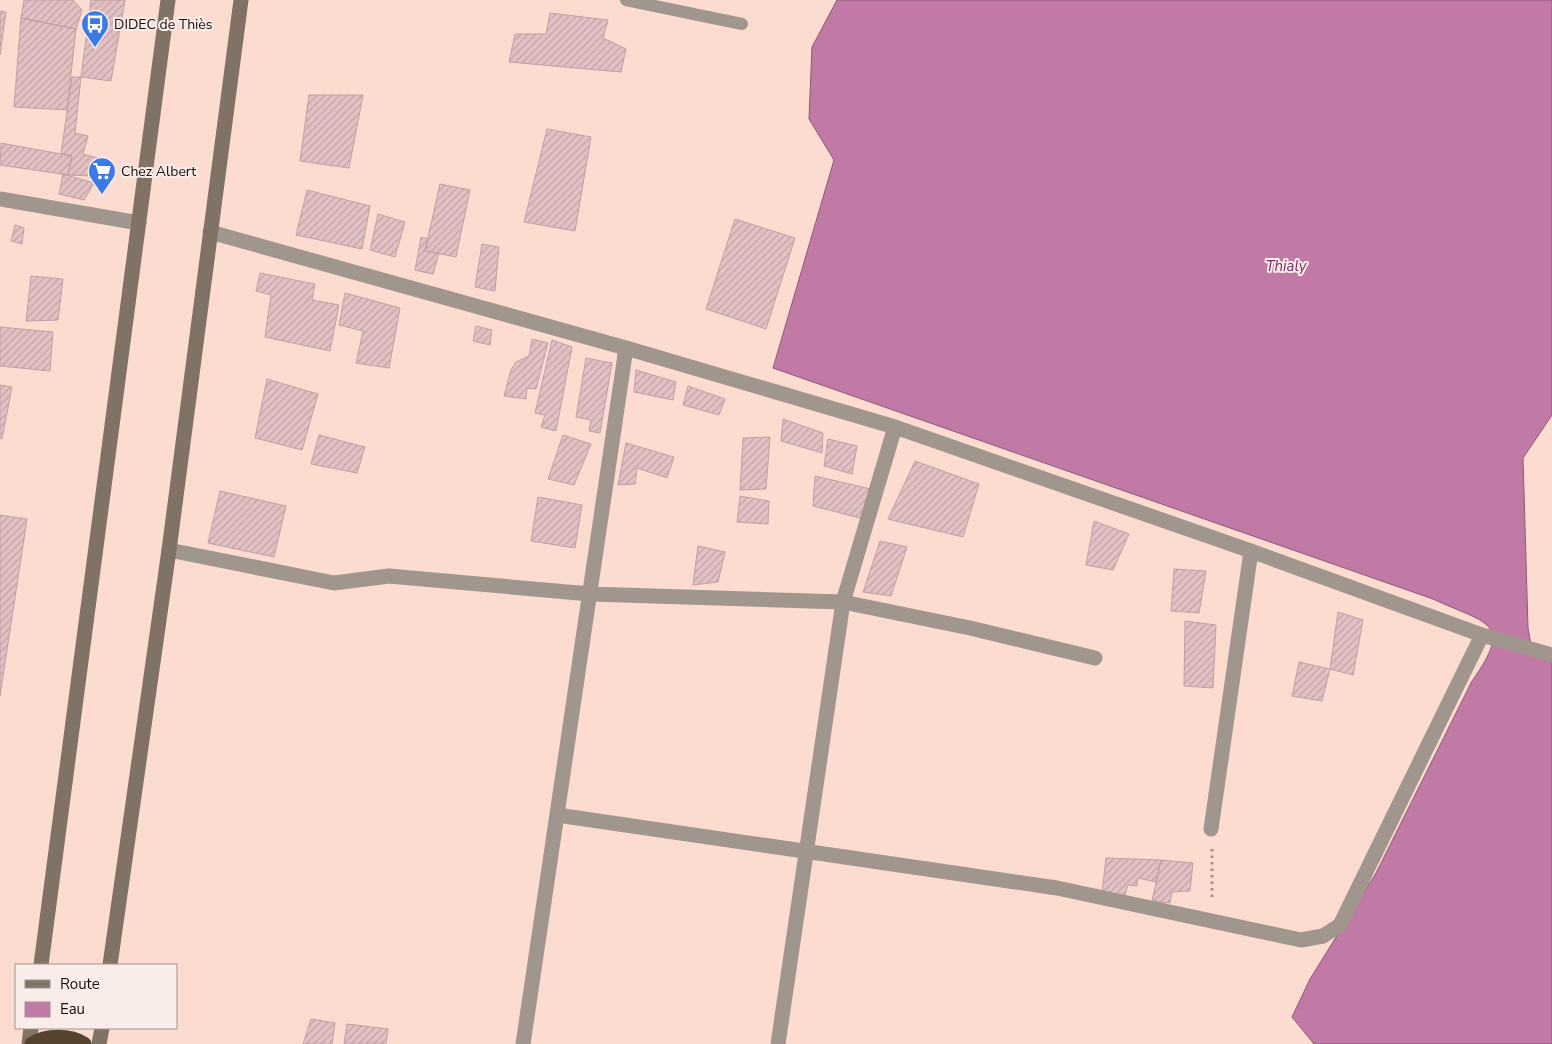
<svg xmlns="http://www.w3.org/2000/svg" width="1552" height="1044" viewBox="0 0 1552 1044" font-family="'Nunito Sans',sans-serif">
	<defs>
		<pattern id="building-hatch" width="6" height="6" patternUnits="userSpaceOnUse" patternTransform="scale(1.25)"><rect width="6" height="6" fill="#e2c0c3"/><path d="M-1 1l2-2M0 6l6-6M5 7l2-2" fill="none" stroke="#c1a4a6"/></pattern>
	</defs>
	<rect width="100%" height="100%" fill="#fcdbd0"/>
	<!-- water -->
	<path fill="#c179a5" stroke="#8e5976" d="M837,0H1552V415L1523,458L1528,628L1531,645L1552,653V1044H1314L1292,1017L1310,979L1376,873L1472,681C1515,621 1486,624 1433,599L773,368L834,160L809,119L812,47Z"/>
	<!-- building -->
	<path fill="url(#building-hatch)" stroke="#c1a0a4" d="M24,0H73L82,10L76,29L21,18Z
		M91,0H125L111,81L81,77Z
		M0,11L6,12L0,55Z
		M550,13L608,20L603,38L626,49L621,72L509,62L515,34H546Z
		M21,18L76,29L67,110L14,107Z
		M72,77H81L75,133L88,136L83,154L98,158L93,176L68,175L72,156L61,154Z
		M309,95H363L349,168L300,161Z
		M547,129L591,137L575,231L524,222Z
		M1,143L72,156L68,175L0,165Z
		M63,174L94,183L84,200L59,194Z
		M440,184L470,190L456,257L425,251Z
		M307,190L370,206L362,249L296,235Z
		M378,214L405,222L395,257L370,250Z
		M735,219L795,238L766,329L706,309Z
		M15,225L24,228L22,244L11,241Z
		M421,237L428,239L425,251L439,253L433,274L415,270Z
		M482,244L499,247L495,291L475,287Z
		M260,273L315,284L312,300L339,305L330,351L265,337L271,295L256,291Z
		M31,276L63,279L58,320L26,321Z
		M345,293L400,308L389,368L356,363L363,331L339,325Z
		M476,326L492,330L490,345L473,341Z
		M0,327L53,332L50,371L0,366Z
		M532,339L548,343L536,389L527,388L526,399L504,396L511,370L516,362L529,356Z
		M552,340L572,347L556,431L541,427L545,415L535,413Z
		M586,358L612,363L600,433L589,431L591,420L576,417Z
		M636,370L676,382L673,400L634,392Z
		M267,379L318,394L302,450L255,438Z
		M0,385L12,387L2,439L0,438Z
		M688,386L725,399L719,415L683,405Z
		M783,419L823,433L822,453L781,441Z
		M319,435L365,447L357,473L311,464Z
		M563,435L591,444L574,485L548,479Z
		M770,437L766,489L740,490L743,438Z
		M828,439L857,446L852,474L824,466Z
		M626,443L674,457L667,478L637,468L635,484L618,485Z
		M915,461L979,484L963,537L888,519Z
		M815,476L875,490L864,519L813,506Z
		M220,491L286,506L274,557L208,543Z
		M740,496L769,501L768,524L737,522Z
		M538,497L582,505L575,548L531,541Z
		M0,515L27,519L0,696Z
		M1094,521L1129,534L1113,570L1086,565Z
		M880,541L907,547L891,596L863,592Z
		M698,546L725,552L718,582L693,585Z
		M1174,569L1206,571L1199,613L1171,611Z
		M1338,612L1363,620L1353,675L1330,669Z
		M1185,621L1216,625L1213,688L1184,686Z
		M1299,662L1330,669L1322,701L1292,696Z
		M1106,858L1161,860L1156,882L1138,878L1137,886L1128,885L1124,898L1102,893Z
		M1161,860L1193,863L1190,891L1172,892L1170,903L1152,901Z
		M311,1019L335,1023L332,1044H303Z
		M347,1024L388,1029L386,1044H344Z"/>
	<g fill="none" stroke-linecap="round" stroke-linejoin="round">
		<!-- path -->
		<path stroke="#ab9289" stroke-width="3" stroke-dasharray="2.5 4" stroke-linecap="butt" d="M1212,849V901"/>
		<!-- lane -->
		<path stroke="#a0968d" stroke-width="12" d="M626,0L742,24"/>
		<!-- street -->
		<path stroke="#a0968d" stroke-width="15" d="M0,199L139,223
			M210,232L626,348L895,427L1251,551L1482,635L1552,655
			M169,550L334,583L389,576L590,594L843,602L970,628L1095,658
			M557,815L1057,888L1301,940L1323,936L1340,925L1482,635
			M1211,829L1251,551
			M523,1044L626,348
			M778,1044L843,602L895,427"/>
		<!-- secondary -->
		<path stroke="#807264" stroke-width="15" d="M41,965L168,0
			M110,965L169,550L241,0
			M29,1044L31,1028
			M99,1044L102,1028"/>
		<!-- highway -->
		<path stroke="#55422f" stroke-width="15" d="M32,1044C46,1035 70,1035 84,1044"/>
	</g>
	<!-- icons -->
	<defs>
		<g id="bus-pin" transform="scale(1.4375)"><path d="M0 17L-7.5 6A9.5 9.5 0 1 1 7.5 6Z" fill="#3a79e8" stroke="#faede9"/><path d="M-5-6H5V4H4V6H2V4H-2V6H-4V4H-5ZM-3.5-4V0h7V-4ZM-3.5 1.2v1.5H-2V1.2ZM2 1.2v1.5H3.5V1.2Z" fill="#fff"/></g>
		<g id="supermarket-pin" transform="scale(1.4375)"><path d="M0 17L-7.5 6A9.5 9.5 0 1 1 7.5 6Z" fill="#3a79e8" stroke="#faede9"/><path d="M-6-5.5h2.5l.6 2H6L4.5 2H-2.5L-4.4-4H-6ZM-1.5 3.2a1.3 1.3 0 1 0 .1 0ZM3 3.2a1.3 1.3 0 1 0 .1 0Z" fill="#fff"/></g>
	</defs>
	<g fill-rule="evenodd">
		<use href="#bus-pin" x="95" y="24"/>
		<use href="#supermarket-pin" x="102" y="171"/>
	</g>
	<g text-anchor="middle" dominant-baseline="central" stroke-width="4" stroke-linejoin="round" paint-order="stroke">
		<!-- poi labels -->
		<g font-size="14" fill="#180e0a" stroke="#faede9" text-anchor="start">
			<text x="114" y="24">DIDEC de Thiès</text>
			<text x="121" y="171">Chez Albert</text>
		</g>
		<!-- water labels -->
		<g font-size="15" font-style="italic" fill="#7f2963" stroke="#faede9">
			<text x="1286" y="266">Thialy</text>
		</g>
	</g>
	<!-- legend -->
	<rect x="15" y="964" width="162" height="65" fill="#faede9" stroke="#a09490"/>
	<rect x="25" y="980" width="25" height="8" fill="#807264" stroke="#a09490"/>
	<text x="60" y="989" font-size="15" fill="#180e0a">Route</text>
	<rect x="25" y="1002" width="25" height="15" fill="#c179a5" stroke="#a09490"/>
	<text x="60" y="1014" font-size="15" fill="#180e0a">Eau</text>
</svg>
